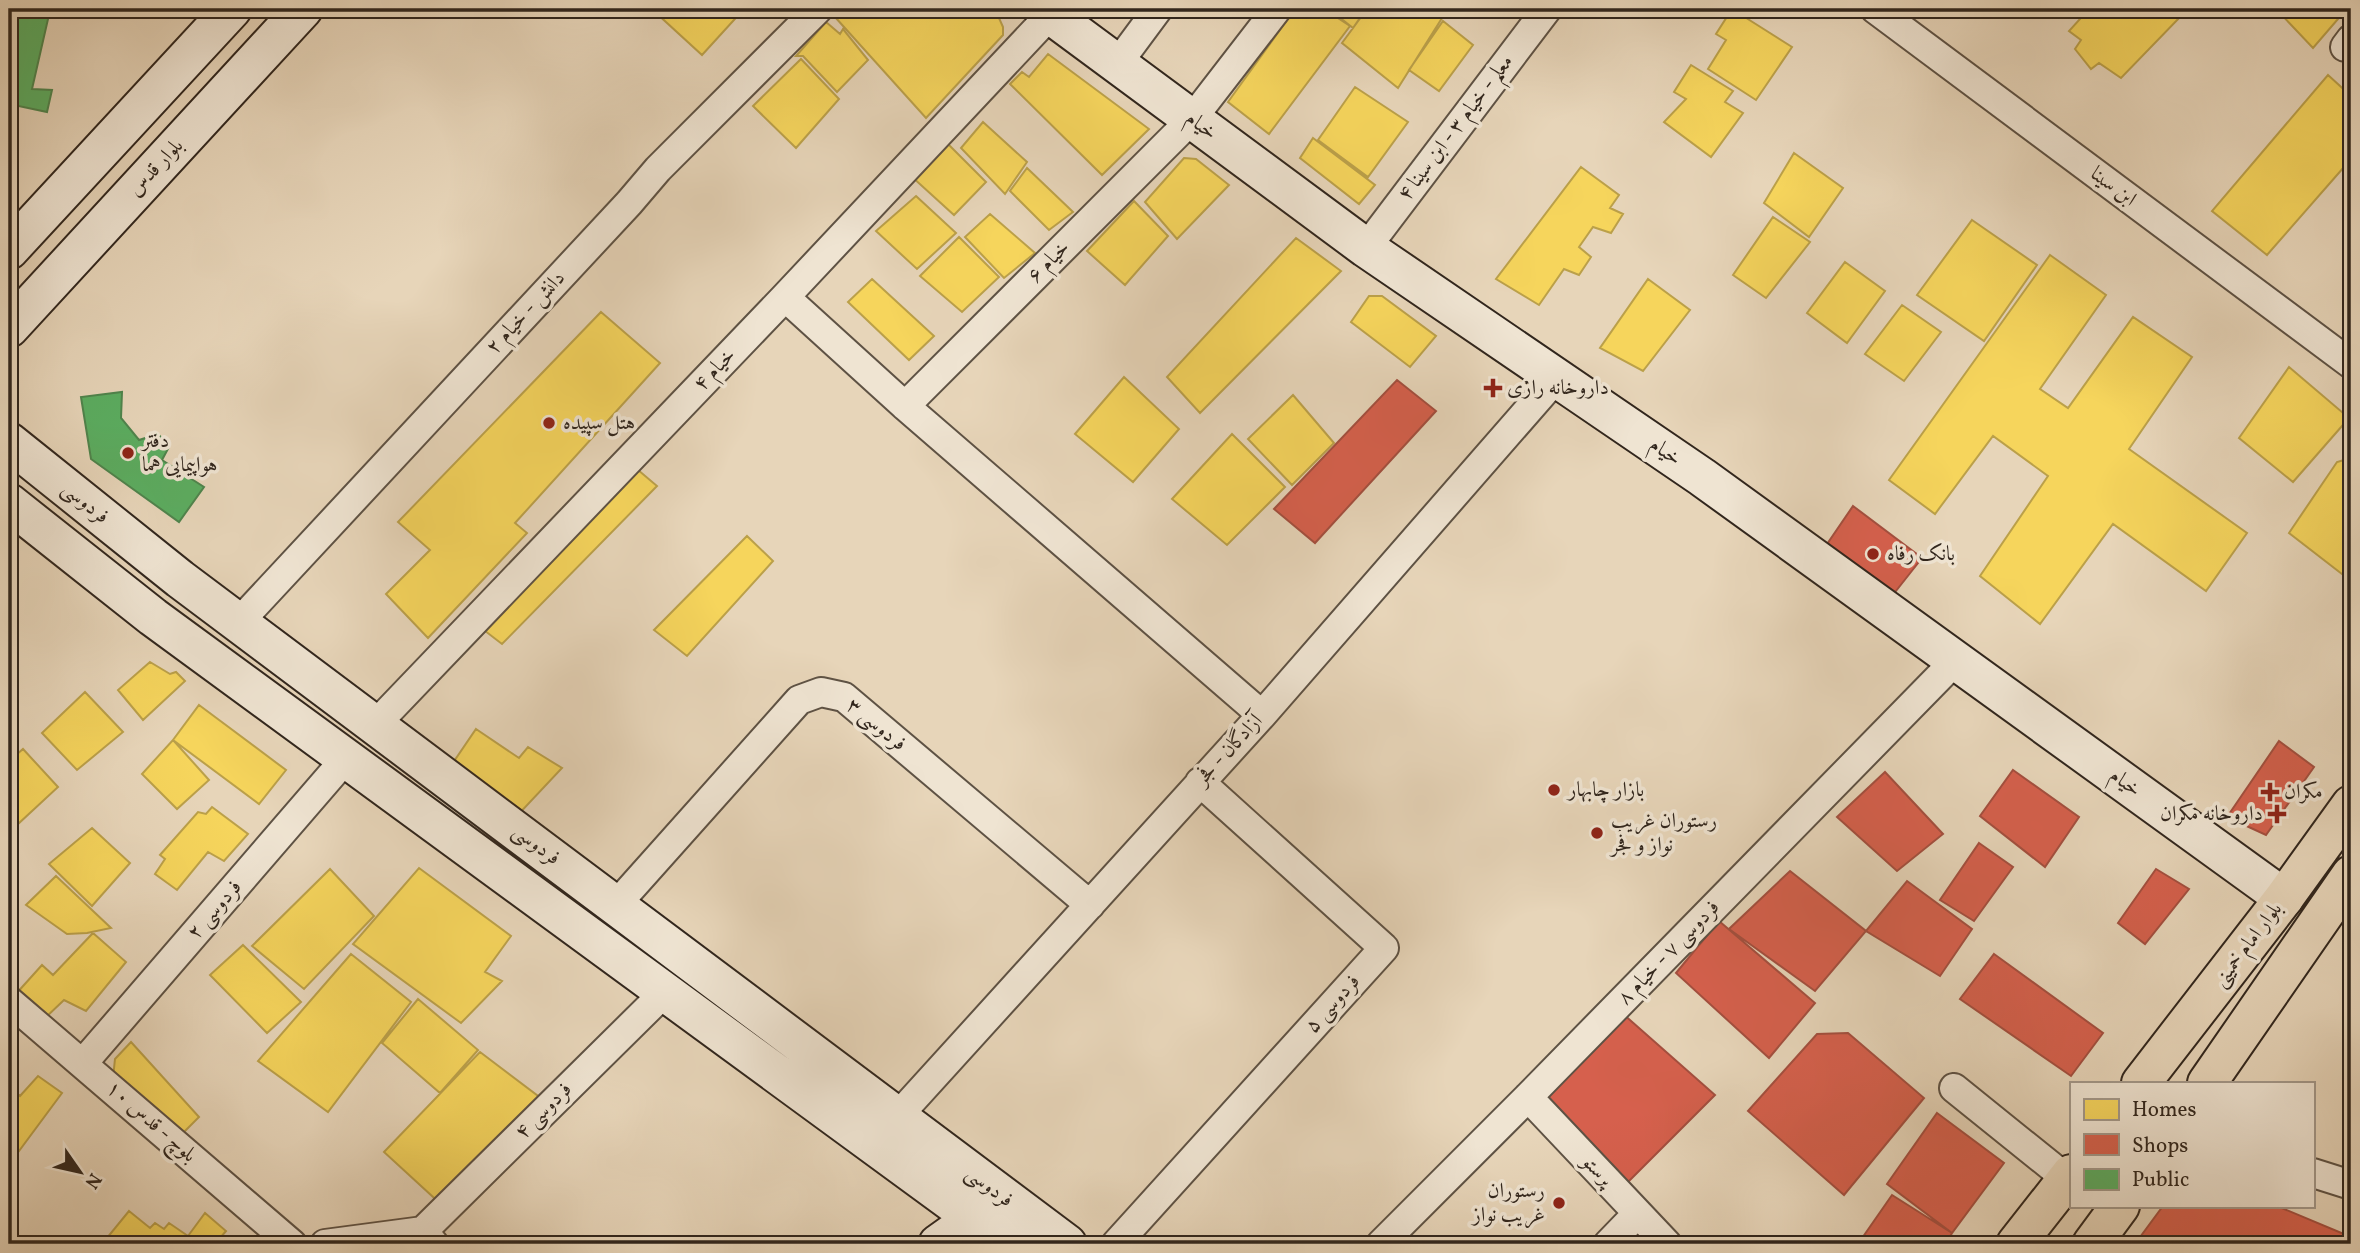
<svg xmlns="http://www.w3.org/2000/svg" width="2360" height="1253" viewBox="0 0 2360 1253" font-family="Vollkorn,Amiri,serif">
	<rect width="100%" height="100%" fill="#e7d5b9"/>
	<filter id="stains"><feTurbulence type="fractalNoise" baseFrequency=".00286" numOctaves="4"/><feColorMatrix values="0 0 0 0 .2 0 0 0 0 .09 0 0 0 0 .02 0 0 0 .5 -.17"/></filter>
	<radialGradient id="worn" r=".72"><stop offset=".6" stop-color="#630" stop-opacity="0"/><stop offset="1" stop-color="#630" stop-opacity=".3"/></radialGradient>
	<!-- homes -->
	<path fill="#f6d55c" stroke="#bba049" stroke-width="2" d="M657,9H744L702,55L654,11Z
		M844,9H995L1003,27V35L926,118L835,17Z
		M1295,9H1324L1350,26L1269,134L1228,102Z
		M1329,9H1366L1353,28Z
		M1367,9H1429L1442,18L1398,88L1342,43Z
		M1732,9L1792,47L1756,100L1708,69L1726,40L1716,34Z
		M2089,9H2178L2183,14L2121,78L2099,63L2091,69L2075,49L2081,40L2069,31Z
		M2276,9H2329L2338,19L2313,48Z
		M1443,21L1473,45L1439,91L1409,70Z
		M826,22L840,34L843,29L868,60L837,92L803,56H796Z
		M1048,54L1149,129L1102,175L1010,84L1022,72L1029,77Z
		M801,59L839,99L796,148L753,106Z
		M1691,65L1733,91L1725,102L1743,113L1711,157L1664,122L1686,99L1674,92Z
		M2328,75L2351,96V159L2267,255L2212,211Z
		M1355,87L1408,122L1368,177L1318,140Z
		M983,122L1027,162L1005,194L961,148Z
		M1313,138L1375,185L1359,204L1300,158Z
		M944,140L986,182L954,215L911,176Z
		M1794,153L1843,188L1809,237L1764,203Z
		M1184,158L1196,159L1229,185L1177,239L1145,202Z
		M1581,167L1619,195L1610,208L1623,214L1611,233L1593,227L1579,247L1591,257L1579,275L1564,269L1539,305L1496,279Z
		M1027,168L1073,212L1049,230L1010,191Z
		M916,196L956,233L917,269L876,231Z
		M1134,201L1168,236L1125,285L1087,251Z
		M990,214L1035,253L1004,278L965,237Z
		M1773,217L1810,242L1766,298L1733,275Z
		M1972,220L2037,265L1984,341L1917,295Z
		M959,237L999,277L962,312L920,276Z
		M1296,238L1341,271L1200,413L1167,377Z
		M2050,255L2106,295L2040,389L2068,408L2133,317L2192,357L2129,449L2247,533L2206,591L2113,524L2040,624L1980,576L2048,476L1993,436L1935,514L1889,480Z
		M1845,262L1885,291L1847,343L1807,313Z
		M872,279L934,336L909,360L848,302Z
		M1648,279L1690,310L1643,371L1600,348Z
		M1369,296H1382L1436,336L1410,367L1351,322Z
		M1902,305L1941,332L1904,381L1865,354Z
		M601,312L660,363L515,523L527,533L428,638L386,594L430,550L398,522Z
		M2289,367L2349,418L2293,482L2239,438Z
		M1124,377L1179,429L1133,482L1075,434Z
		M1293,395L1334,443L1292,485L1248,439Z
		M1232,434L1285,487L1227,545L1172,499Z
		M2351,454V581L2289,533L2337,462L2344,460Z
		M631,464L657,486L502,644L476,624Z
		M747,536L773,561L687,656L654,630Z
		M150,662L170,674L176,672L185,681L143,720L118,690Z
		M85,692L123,732L77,770L42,733Z
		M199,705L286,770L259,804L173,740Z
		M476,729L519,758L528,747L562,768L515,818L446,773Z
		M173,740L209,780L177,809L142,774Z
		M23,749L58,787L18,824L9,815V761Z
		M212,807L248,834L224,861L208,852L177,890L155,874L165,859L160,855L198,812L206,814Z
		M92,828L130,863L92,906L49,864Z
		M419,868L511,936L485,972L502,981L461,1023L353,944Z
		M330,869L374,916L304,989L252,946Z
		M56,876L111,928L87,933L67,934L26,905Z
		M93,933L126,962L86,1011L64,1000L44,1019L15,995L42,965L53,975Z
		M243,945L301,1002L267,1033L210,975Z
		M351,954L411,1002L328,1112L258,1061Z
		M418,999L478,1050L440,1093L382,1043Z
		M131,1042L199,1117L177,1139L113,1078L115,1059Z
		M480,1052L542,1099L444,1207L384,1152Z
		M38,1076L62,1093L19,1151L17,1148L10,1154L9,1086L20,1096Z
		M129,1211L150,1228L155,1223L164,1229L169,1223L188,1236L205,1213L226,1231L215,1244H102Z"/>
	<!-- shops -->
	<path fill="#d6604d" stroke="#a44f3f" stroke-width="2" d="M1397,380L1436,411L1315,543L1274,509Z
		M1853,506L1922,558L1892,596L1823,550Z
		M2279,741L2314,767L2266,835L2227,817Z
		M2013,770L2079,817L2045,867L1980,816Z
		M1885,772L1943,834L1897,871L1837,817Z
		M1979,843L2013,867L1974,921L1940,900Z
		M2156,869L2189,889L2145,944L2118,923Z
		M1790,871L1866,931L1815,991L1729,929Z
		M1907,881L1972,929L1940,976L1866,931Z
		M1719,921L1815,1003L1769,1058L1676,973Z
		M1994,954L2103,1033L2071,1076L1960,999Z
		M1622,1013L1715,1095L1625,1185L1542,1093Z
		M1848,1033L1924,1098L1844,1195L1748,1111L1817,1034Z
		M1937,1113L2004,1163L1952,1233L1887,1184Z
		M1892,1195L1952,1233L1946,1244H1858Z
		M2163,1206H2277L2351,1237V1244H2135Z"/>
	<!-- public -->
	<path fill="#5aae61" stroke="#4e854d" stroke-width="2" d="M9,9H45L48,19L32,89L52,90L47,112L9,104Z
		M122,392L121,418L139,440L158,434L169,447L162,460L204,487L179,522L91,459L81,397Z"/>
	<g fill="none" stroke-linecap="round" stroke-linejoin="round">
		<!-- street casing -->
		<g stroke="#5e5244" stroke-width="32">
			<path id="street" d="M1875,9L2351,364
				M2345,47L2351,39
				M1118,63L1158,9
				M1366,248L1547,9
				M785,297L905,406L1262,715
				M905,406L1192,119L1277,9
				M239,622L629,203L658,169L818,9
				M376,724L785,297L1051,14
				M616,905L799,700L821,692L844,697L1090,905
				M9,1001L292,1244
				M83,1063L347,757
				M1954,1088L2067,1179
				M1528,1097L1667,1244
				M896,1118L1262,715L1557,377
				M2313,1173L2351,1185
				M423,1231L665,992
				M325,1244L423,1231L434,1244
				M1116,1244L1384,948L1200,782
				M1381,1244L1528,1097L1955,661
				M1608,1244L1637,1214"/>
		</g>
		<!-- secondary casing -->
		<g stroke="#31261d" stroke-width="42">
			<path id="secondary" d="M1043,9L1366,248L1702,477L2284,898
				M9,250L232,9
				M9,328L303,9
				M9,442L180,579L1067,1244
				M9,503L153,617L1009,1244
				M938,1244L973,1219"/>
		</g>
		<!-- primary casing -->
		<g stroke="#31261d" stroke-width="42">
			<path id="primary" d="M2141,1083L2284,898L2351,805
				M2207,1083L2351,875
				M2016,1244L2071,1174
				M2092,1244L2120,1206"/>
		</g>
		<!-- street -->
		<use href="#street" stroke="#efe4d2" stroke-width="28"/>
		<!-- secondary -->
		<use href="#secondary" stroke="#efe4d2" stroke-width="38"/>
		<!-- primary -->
		<use href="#primary" stroke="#e7d5b9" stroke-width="38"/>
	</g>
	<!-- markers -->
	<g fill="#8f2418" stroke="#efe4d2" stroke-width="2.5">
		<path d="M1489.5 377.5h7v7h7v7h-7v7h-7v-7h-7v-7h7z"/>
		<circle cx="549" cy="423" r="7"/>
		<circle cx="128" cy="453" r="7"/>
		<circle cx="1873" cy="554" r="7"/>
		<circle cx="1554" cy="790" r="7"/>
		<path d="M2266.5 781.5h7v7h7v7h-7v7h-7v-7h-7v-7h7z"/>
		<path d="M2273.5 803.5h7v7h7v7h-7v7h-7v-7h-7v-7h7z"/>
		<circle cx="1597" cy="833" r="7"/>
		<circle cx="1559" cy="1203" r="7"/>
	</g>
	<g text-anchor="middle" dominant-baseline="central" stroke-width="7" stroke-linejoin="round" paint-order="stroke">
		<!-- street labels -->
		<g font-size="21" fill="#31261d" stroke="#efe4d2">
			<text transform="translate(1201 126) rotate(37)">خیام</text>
			<text transform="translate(1456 128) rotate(-53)">معلم - خیام ۳ - ابن سینا ۴</text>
			<text transform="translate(156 168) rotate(-47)">بلوار قدس</text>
			<text transform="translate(2113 187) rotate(37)">ابن سینا</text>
			<text transform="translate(1049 262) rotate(-45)">خیام ۶</text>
			<text transform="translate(526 313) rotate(-47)">دانش - خیام ۲</text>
			<text transform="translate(715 370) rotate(-46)">خیام ۴</text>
			<text transform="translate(1665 452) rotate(34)">خیام</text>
			<text transform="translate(85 503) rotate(39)">فردوسی</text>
			<text transform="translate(876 725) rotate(39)">فردوسی ۳</text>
			<text transform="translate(1229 750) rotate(-47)">آزادگان - فجر</text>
			<text transform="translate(2125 783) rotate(36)">خیام</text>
			<text transform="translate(536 845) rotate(37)">فردوسی</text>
			<text transform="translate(215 910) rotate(-49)">فردوسی ۲</text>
			<text transform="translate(2248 945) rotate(-53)">بلوار امام خمینی</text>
			<text transform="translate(1669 953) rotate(-46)">فردوسی ۷ - خیام ۸</text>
			<text transform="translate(1333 1004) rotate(-48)">فردوسی ۵</text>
			<text transform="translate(544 1111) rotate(-45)">فردوسی ۴</text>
			<text transform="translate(151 1122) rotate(41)">بلوچ - قدس ۱۰</text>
			<text transform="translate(1597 1171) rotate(47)">پرستو</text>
			<text transform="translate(989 1187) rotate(37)">فردوسی</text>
		</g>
		<!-- poi labels -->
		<g font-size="21" fill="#31261d" stroke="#efe4d2" text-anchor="start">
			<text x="1507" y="388">داروخانه رازی</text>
			<text x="563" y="423">هتل سپیده</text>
			<text x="142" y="441">دفتر<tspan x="142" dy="24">هواپیمایی هما</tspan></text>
			<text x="1887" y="554">بانک رفاه</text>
			<text x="1568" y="790">بازار چابهار</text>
			<text x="2284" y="792">مکران</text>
			<text x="2263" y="814" text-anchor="end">داروخانه مکران</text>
			<text x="1611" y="821">رستوران غریب<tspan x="1611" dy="24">نواز و فجر</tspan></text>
			<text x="1545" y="1191" text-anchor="end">رستوران<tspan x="1545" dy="24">غریب نواز</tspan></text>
		</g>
	</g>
	<!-- margin -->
	<rect width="2360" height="1253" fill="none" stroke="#e7d5b9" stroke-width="35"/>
	<rect x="10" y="10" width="2339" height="1232" fill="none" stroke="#31261d" stroke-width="3.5"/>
	<rect x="18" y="18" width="2325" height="1218" fill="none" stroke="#31261d" stroke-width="2"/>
	<!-- legend -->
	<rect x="2070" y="1082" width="245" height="126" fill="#efe4d2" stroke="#a3988a" stroke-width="2"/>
	<rect x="2084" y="1099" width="35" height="21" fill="#f6d55c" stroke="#a3988a" stroke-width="2"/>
	<text x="2132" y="1116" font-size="21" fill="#31261d">Homes</text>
	<rect x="2084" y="1134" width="35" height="21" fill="#d6604d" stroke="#a3988a" stroke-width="2"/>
	<text x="2132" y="1152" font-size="21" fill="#31261d">Shops</text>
	<rect x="2084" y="1169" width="35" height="21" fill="#5aae61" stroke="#a3988a" stroke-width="2"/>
	<text x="2132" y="1186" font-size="21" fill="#31261d">Public</text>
	<!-- north arrow -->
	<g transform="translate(80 1172) rotate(124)" stroke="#efe4d2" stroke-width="5" paint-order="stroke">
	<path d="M0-5L12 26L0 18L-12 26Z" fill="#31261d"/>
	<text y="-10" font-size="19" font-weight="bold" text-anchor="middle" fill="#31261d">N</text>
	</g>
	<rect width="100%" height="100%" filter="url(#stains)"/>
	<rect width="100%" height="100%" fill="url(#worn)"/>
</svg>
